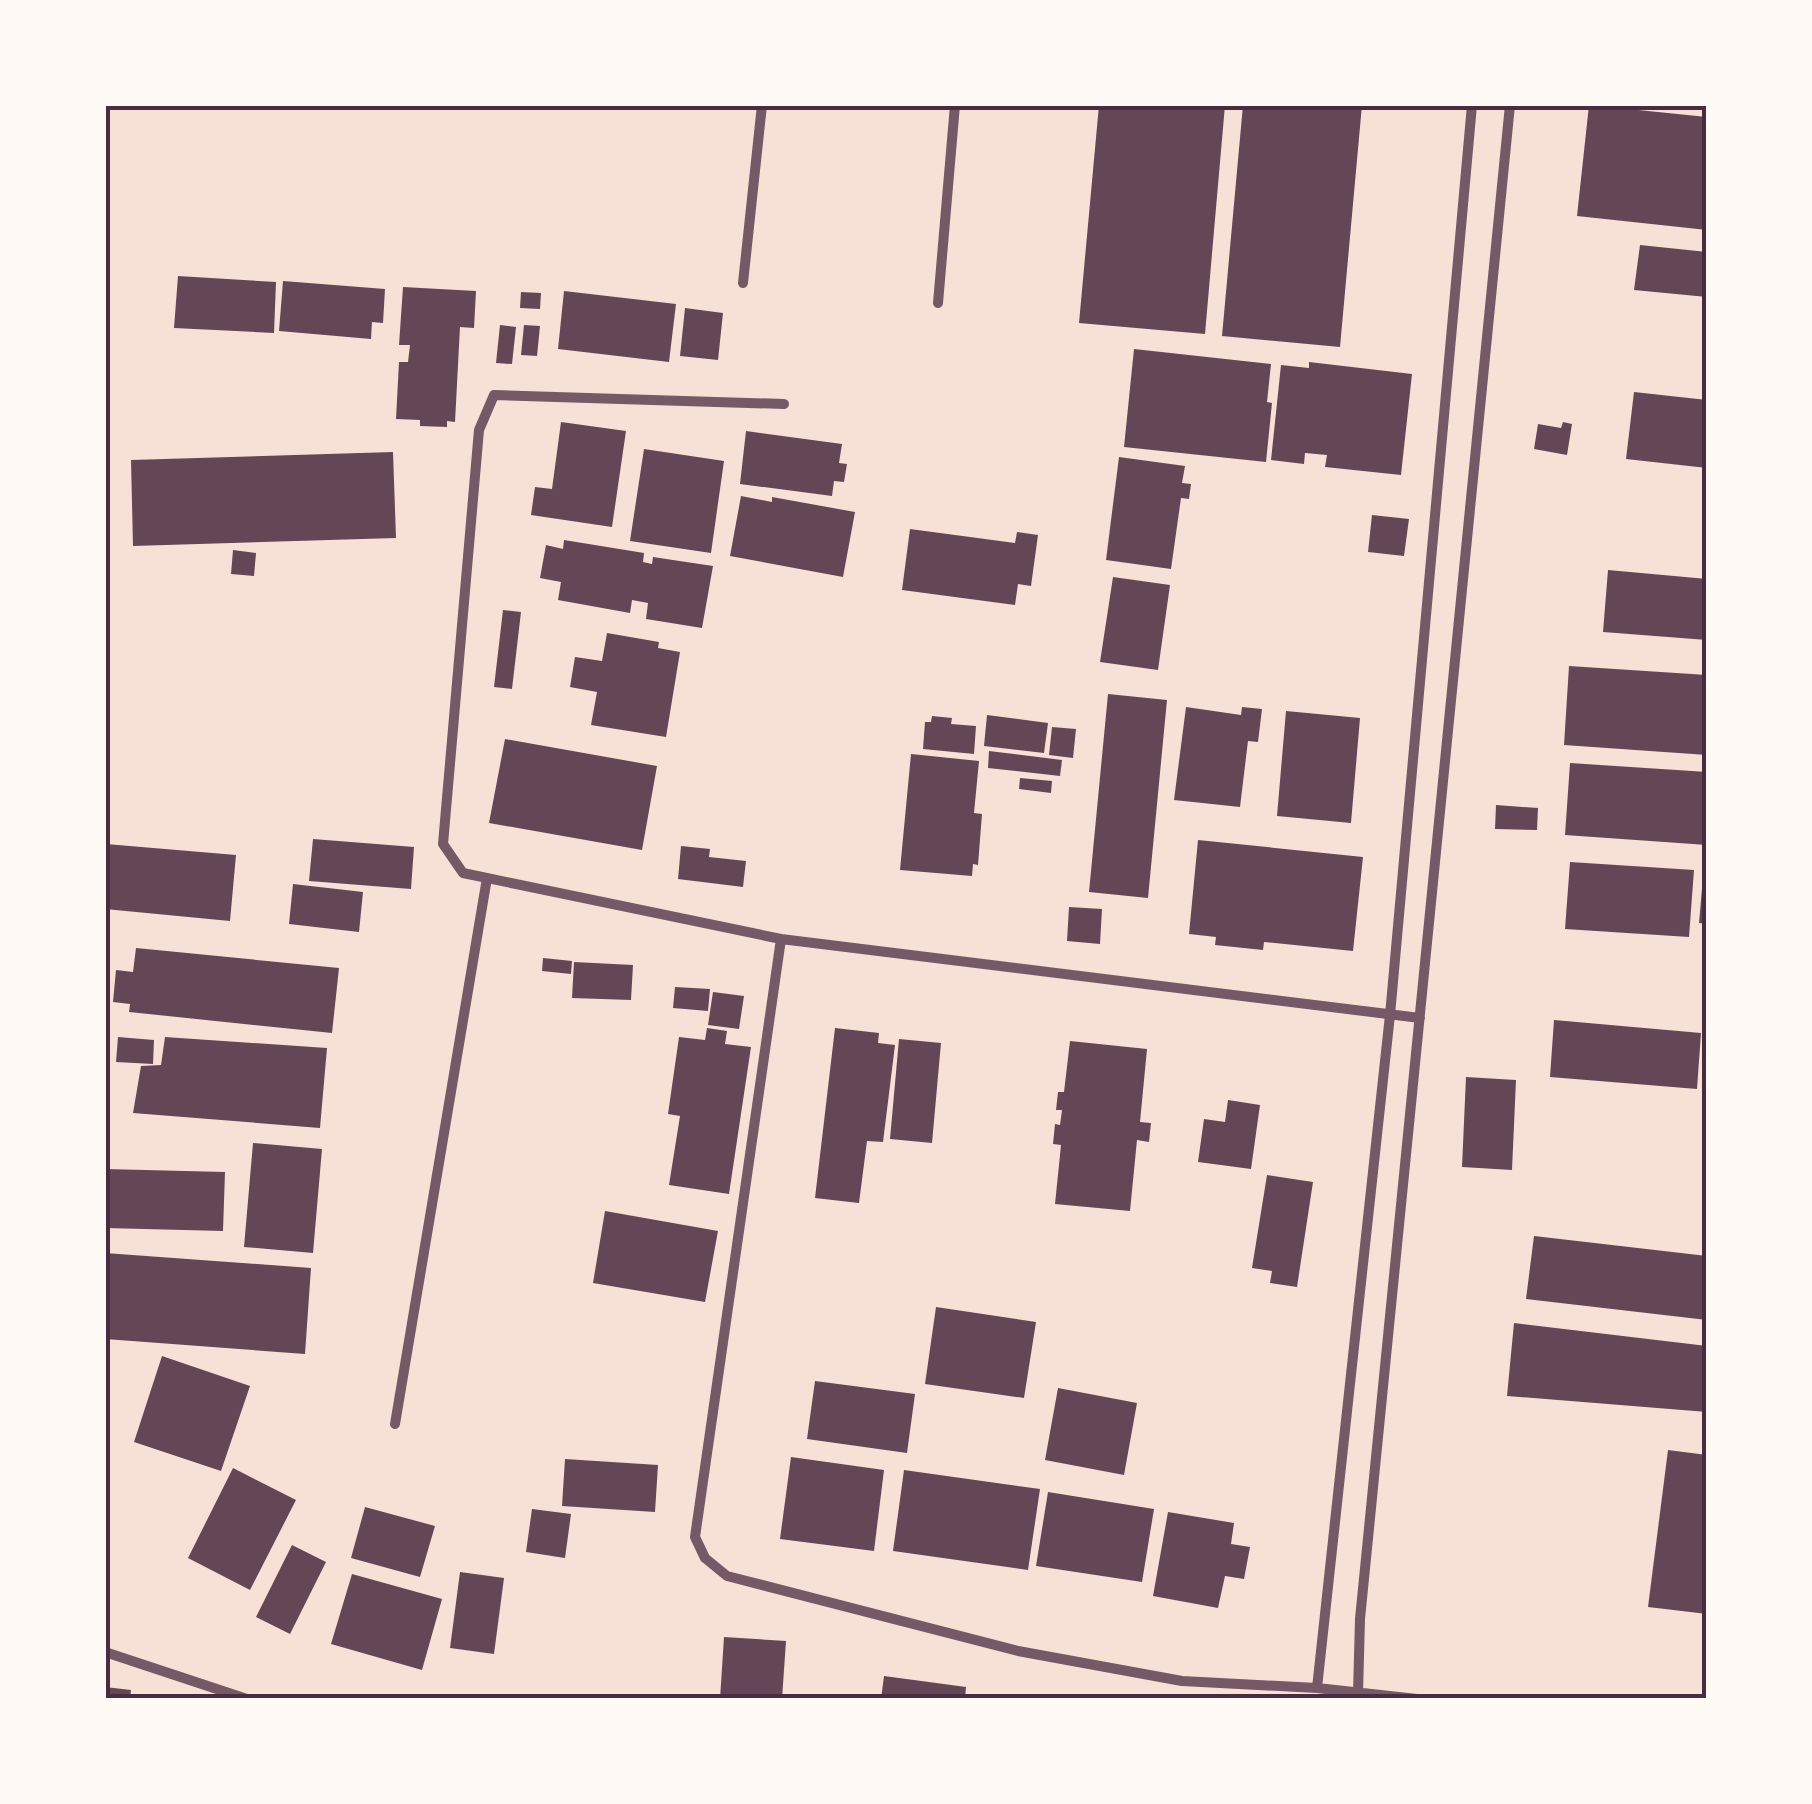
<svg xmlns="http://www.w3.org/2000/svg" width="1812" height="1804" viewBox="0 0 1812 1804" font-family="'Exo 2',sans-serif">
	<rect width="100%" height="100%" fill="#f7e1d7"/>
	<!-- building -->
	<path fill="#644757" d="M1099,105H1225L1205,334L1079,323Z
		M1243,105H1362L1340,347L1222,336Z
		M1589,105L1707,117V230L1577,216Z
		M1640,245L1707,252V297L1634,290Z
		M178,276L276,282L274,333L174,328Z
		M283,281L385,289L383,323L372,322L371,339L279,331Z
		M403,287L476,291L474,328L460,327L455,422L447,421V427L420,426V420L396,419L399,362H408L410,345H399Z
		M564,291L676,304L669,362L558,349Z
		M521,292L541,293L540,309L520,308Z
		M685,308L723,313L718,360L680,356Z
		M500,325L516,327L512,364L496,363Z
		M524,325L540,326L537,356L521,355Z
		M1134,349L1271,364L1267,402L1272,403L1266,462L1124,447Z
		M1309,362L1412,374L1401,475L1325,467L1327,455L1305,453L1304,464L1271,460L1281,365L1309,368Z
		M1634,392L1707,400V468L1626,459Z
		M561,422L626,431L612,527L531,515L535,487L552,489Z
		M1563,422L1572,424L1567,455L1534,449L1538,424L1561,428Z
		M746,431L842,444L839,463L847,464L844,482L834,481L832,496L740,484Z
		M644,449L724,461L711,553L630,541Z
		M393,452L396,538L133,546L131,460Z
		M1119,457L1185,466L1182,483L1191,484L1189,499L1181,498L1171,569L1106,560Z
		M741,496L772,502V497L855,512L843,577L730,556Z
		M1372,515L1409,519L1404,556L1368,552Z
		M910,529L1015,543L1017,532L1038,535L1031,586L1018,584L1015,605L902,590Z
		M564,540L644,553L643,562L652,564L653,557L713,566L702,628L646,619L648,603L632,600L630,613L558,600L561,582L540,578L546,545L563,549Z
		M233,550L256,553L254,576L231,574Z
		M1608,570L1707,579V640L1603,632Z
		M1113,577L1170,585L1158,670L1100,662Z
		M503,610L521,612L512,689L494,687Z
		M607,633L659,642L658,648L680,652L666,737L591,725L597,692L570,687L575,657L602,661Z
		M1569,666L1707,675V755L1564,745Z
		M1108,694L1167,700L1148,898L1089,892Z
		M1186,707L1241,715L1242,707L1262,709L1258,742L1248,741L1240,807L1174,800Z
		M1286,711L1360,718L1351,823L1277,816Z
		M987,715L1048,723L1044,753L984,746Z
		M932,716L952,718L951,724L976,726L974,754L923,749L925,722H931Z
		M1052,727L1076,729L1073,758L1049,755Z
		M505,739L657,766L642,850L489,823Z
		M989,751L1062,760L1060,776L988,768Z
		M911,754L979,761L974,813L982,814L978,865L973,864L972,876L900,870Z
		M1570,763L1707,772V845L1565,835Z
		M1020,778L1052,781L1051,793L1019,789Z
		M1496,805L1538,808L1537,830L1495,829Z
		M313,839L414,847L411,889L309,881Z
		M1198,840L1363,857L1353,951L1264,942L1263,950L1215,945L1216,937L1189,934Z
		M106,844L236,855L230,921L105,909Z
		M681,846L710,849L709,857L746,861L743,887L678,879Z
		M1570,862L1694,870L1689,937L1565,929Z
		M1704,865H1707V924L1699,923Z
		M293,884L363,892L359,932L289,924Z
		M1069,907L1102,909L1100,944L1067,941Z
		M136,948L339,968L332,1033L129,1012L130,1004L113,1002L116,970L133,972Z
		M543,958L572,961L571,974L542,971Z
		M574,962L633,965L631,1000L572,998Z
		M675,987L710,989L708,1011L673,1008Z
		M713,992L744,996L739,1029L708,1025Z
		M1554,1020L1701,1033L1697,1089L1550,1077Z
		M707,1028L727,1031L725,1044L751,1047L729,1194L669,1185L680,1116L668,1114L679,1037L705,1040Z
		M835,1028L879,1033L878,1043L895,1045L883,1142L867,1141L859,1203L815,1198Z
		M118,1037L154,1040L153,1064L116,1062Z
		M165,1037L327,1048L320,1128L133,1113L141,1066L161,1065Z
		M899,1039L941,1043L932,1143L890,1139Z
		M1070,1041L1147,1049L1140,1122L1151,1123L1149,1142L1137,1140L1130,1211L1055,1204L1061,1145L1053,1144L1055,1124L1060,1125L1062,1110H1056L1058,1092H1064Z
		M1466,1077L1516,1080L1512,1170L1462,1167Z
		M1228,1100L1260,1105L1251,1169L1198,1162L1204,1119L1225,1122Z
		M253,1143L322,1149L313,1253L244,1247Z
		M105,1169L225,1172L223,1231L105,1228Z
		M1267,1175L1313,1182L1297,1287L1270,1283L1272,1271L1252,1268Z
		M605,1211L718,1231L705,1302L593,1283Z
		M1534,1236L1707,1256V1320L1526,1299Z
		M105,1253L311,1268L305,1354L105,1339Z
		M936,1307L1036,1322L1024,1398L925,1384Z
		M1514,1323L1707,1346V1412L1507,1396Z
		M162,1356L250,1386L221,1471L134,1442Z
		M815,1381L915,1394L907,1453L807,1439Z
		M1058,1388L1137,1403L1124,1475L1045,1460Z
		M1668,1450L1707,1455V1614L1648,1607Z
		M791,1457L884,1470L874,1551L780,1539Z
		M565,1459L658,1465L655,1512L562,1506Z
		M233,1468L296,1500L250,1590L188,1558Z
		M904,1470L1040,1489L1028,1570L893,1551Z
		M1048,1492L1154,1509L1142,1582L1036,1566Z
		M365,1507L435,1526L420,1577L351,1558Z
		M532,1509L571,1514L565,1558L526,1552Z
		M1168,1512L1234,1523L1231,1544L1250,1547L1244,1579L1225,1576L1218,1608L1153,1596Z
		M292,1545L326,1562L290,1634L256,1617Z
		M460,1572L504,1578L494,1654L450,1648Z
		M352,1574L442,1599L422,1670L331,1644Z
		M724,1637L786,1641L782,1699H720Z
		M884,1676L966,1687L965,1699H881Z
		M105,1687L131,1690L130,1699H105Z"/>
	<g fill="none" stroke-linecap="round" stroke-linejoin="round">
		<!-- minor -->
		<path stroke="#755966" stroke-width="10" d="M743,283L762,105
			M938,303L955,105
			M784,404L494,395L479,430L443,844L463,873L781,939L1420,1018
			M781,939L695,1537L705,1558L727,1576L1018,1651L1182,1681L1317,1688L1417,1699
			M395,1424L487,878
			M105,1652L247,1699
			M1317,1688L1390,1015L1472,105
			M1358,1693L1360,1619L1510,105"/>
	</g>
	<!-- border -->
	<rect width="1812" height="1804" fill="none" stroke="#fffaf5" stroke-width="215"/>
	<rect x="108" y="108" width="1596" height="1588" fill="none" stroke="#4a2c40" stroke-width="4"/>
</svg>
